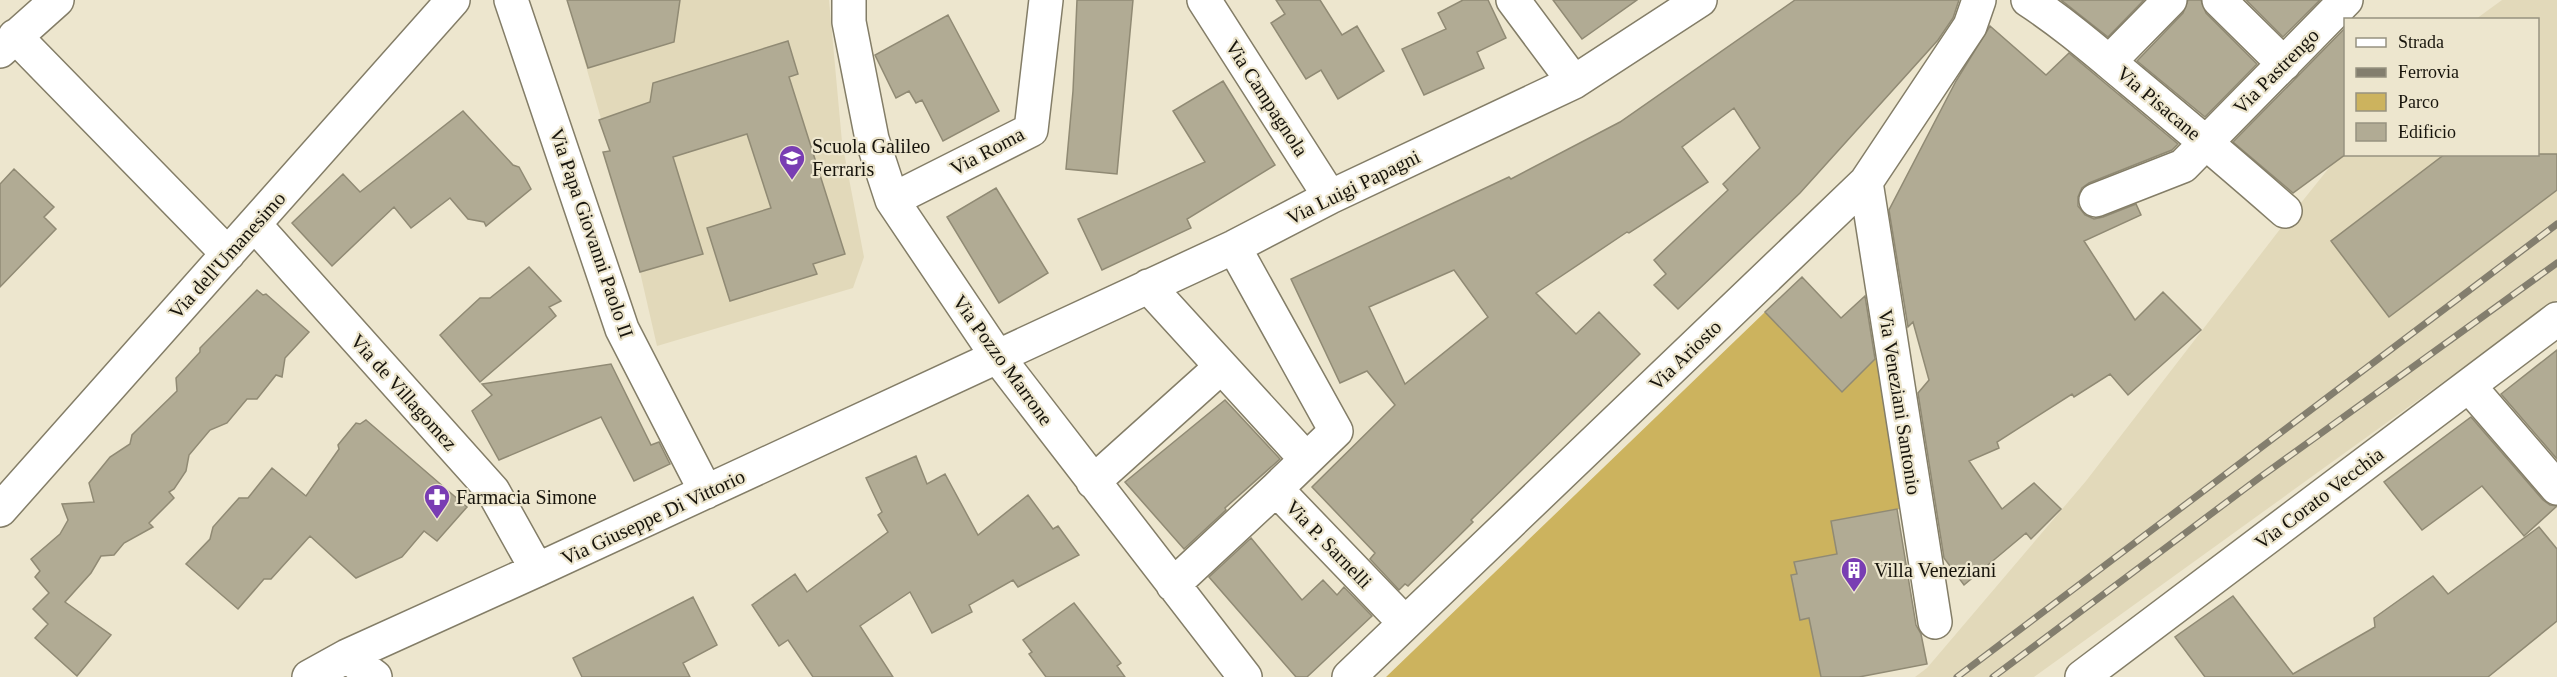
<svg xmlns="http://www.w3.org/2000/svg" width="2557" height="677" viewBox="0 0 2557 677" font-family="'Times New Roman',serif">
	<rect width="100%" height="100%" fill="#ede6ce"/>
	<!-- built -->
	<path fill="#e2d9ba" d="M567,0H829L842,142L864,257L853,288L657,346L640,272L603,152L610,150Z
		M2502,0H2557V300L2034,677H1915L1927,668L2086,481L2284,224L2345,148L2346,154H2538V20L2476,19Z"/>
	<!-- green -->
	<path fill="#ccb35e" d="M1765,312L1842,391L1878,356L1900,509L1832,521L1837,554L1795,562L1797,574L1845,611L1815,647L1821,677H1386Z"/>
	<!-- building -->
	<path fill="#b1ab94" stroke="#908a74" stroke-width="1.5" fill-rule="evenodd" d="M567,0H680L674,42L588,68Z
		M1077,0H1133L1117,174L1066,169L1073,91Z
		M1276,0H1320L1342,35L1357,26L1384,71L1338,99L1321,70L1306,79L1271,23L1285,14Z
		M1463,0H1488L1506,38L1477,52L1484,68L1424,95L1402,49L1446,29L1438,13Z
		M1553,0H1637L1582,39Z
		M1795,0H1959L1953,18L1938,40L1800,193L1678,309L1654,285L1666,274L1654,260L1728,190L1723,184L1760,148L1734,108L1682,147L1708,182L1629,233L1627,232L1536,293L1576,334L1599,312L1640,354L1471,520L1473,522L1408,586L1405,584L1399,590L1370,559L1375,553L1312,487L1395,405L1367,371L1340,383L1291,279L1509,177L1511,179L1620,122ZM1454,270L1488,317L1405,384L1369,307Z
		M2061,0H2144L2108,37Z
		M2188,0H2201L2206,13L2257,64L2205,117L2137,61L2183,13Z
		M2246,0H2320L2283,37Z
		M948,15L999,111L943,141L922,100L916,103L909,91L896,98L875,55Z
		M1990,26L2046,75L2069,53L2178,144L2172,150L2089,183L2082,188L2078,197V206L2085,215L2094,219L2103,217L2136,204L2141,215L2084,241L2135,320L2163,292L2201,330L2128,395L2110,374L2074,397L2072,394L1997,442L1999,448L1969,461L2002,509L2034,483L2061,509L2031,539L2026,533L1964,585L1944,558L1918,393L1929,380L1913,322L1908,327L1889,210L1956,81Z
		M2346,27V154L2293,193L2233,142Z
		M788,41L798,74L789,77L845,254L813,264L817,274L730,301L707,228L771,208L747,134L673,157L703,254L640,272L603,152L610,151L599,120L650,102L653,83Z
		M1223,81L1275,165L1187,219L1191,228L1102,270L1078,219L1205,162L1173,111Z
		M463,111L513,165L519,167L531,189L486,226L484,222L468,219L450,198L411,228L394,207L332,266L292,223L343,174L360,192Z
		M2445,154H2557V190L2389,317L2331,241Z
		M14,169L54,207L44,217L56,229L0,287V184Z
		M996,188L1048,273L999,303L947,217Z
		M529,267L561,301L549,307L556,316L480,382L440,335L480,298H490Z
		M1802,277L1841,318L1865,296L1875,359L1842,392L1765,312Z
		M257,290L263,295L266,294L309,332L285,358L282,377L276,375L257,399H247L227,423L210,430L189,455L186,471L174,489L169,492L174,498L149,523L153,527L124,543L114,555L101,556L91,573L65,602L111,635L77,676L35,638L48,624L33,609L49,593L35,577L40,571L31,559L60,534L68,520L62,504L94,502L89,483L110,457L130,444L132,435L138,429L177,391L176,378L200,352V348Z
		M2557,350V459L2501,394Z
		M611,364L651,445L659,442L670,464L634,481L601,417L499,460L472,411L492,395L482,384Z
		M1225,400L1280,459L1225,508L1226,510L1184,549L1125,482Z
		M2471,417L2543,500L2550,505L2557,506L2524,536L2482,486L2422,530L2384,482Z
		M366,420L467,507L437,541L424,531L402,557L356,578L310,536L271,579H264L238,609L186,564L210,539L213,527L239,498H248L272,468L306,496L339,449L338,445L356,423L360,424Z
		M916,456L927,484L945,474L978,535L1028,495L1053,529L1058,526L1079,555L1018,587L1013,580L969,605L972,612L932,633L910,592L860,626L893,677H813L788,640L779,646L752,605L795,574L807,592L888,532L878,515L882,512L866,478Z
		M1897,509L1916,625L1921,634L1927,664L1859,677H1821L1809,618L1800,620L1791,575L1797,574L1794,562L1837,554L1831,521Z
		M2539,527L2557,549V621L2488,677H2205L2175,637L2233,596L2293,674L2375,627L2374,618L2433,576L2448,594Z
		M1251,538L1302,600L1323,580L1337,595L1344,587L1372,616L1307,677H1296L1209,577Z
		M693,597L717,645L683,663L690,677H582L573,658Z
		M1074,603L1121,663L1117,666L1125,677H1046L1029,654L1032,652L1023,640Z"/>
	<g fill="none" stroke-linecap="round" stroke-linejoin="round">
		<!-- minor casing -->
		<g stroke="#837d67" stroke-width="36">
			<path id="minor" d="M511,0L622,329L706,492
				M849,0V22L872,139L892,200L997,356L1245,677
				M1204,0L1330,197
				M1513,0L1574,82
				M2028,0C2065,24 2098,53 2132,81C2184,124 2235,167 2285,211
				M2219,0L2284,64
				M15,36L228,254
				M0,51L57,0
				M2109,62L2170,0
				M1866,182L1935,622
				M892,200L1031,130L1046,0
				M2096,200L2183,166L2346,0
				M254,224L493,491L537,570
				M1234,247L1336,431L1276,489
				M1148,286L1306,459
				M2469,386L2557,488
				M1093,482L1221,367
				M0,510L453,0
				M1173,585L1276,489L1405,623
				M347,656L375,677
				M309,677L347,656L537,570L1234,247L1330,197L1574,82L1700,0
				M1349,677L1866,182L1970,26L1979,0
				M2082,677L2557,319"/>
		</g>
		<!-- minor -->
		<use href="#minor" stroke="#fff" stroke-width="33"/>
		<!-- rail casing -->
		<g stroke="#837e6e" stroke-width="7">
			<path id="rail" d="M1957,677L2557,224
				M1993,677L2259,478L2557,263"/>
		</g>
		<!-- rail -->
		<use href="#rail" stroke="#ede6ce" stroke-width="4.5" stroke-dasharray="14" stroke-linecap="butt"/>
	</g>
	<!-- icons -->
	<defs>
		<g id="school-pin" transform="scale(1.35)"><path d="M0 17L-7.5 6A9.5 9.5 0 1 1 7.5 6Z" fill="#793db3" stroke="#ede6ce"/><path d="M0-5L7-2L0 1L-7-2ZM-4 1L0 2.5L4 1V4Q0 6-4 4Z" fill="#fff"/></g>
		<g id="pharmacy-pin" transform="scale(1.35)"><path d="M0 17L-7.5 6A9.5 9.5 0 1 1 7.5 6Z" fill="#793db3" stroke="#ede6ce"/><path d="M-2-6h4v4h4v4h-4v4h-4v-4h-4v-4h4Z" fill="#fff"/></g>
		<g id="building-pin" transform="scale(1.35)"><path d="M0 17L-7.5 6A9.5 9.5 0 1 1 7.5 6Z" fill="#793db3" stroke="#ede6ce"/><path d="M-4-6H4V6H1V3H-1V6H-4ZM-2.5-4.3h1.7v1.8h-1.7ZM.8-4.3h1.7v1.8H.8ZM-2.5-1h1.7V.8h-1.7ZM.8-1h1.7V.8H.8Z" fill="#fff"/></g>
	</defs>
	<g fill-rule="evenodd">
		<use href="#school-pin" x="792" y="158"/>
		<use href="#pharmacy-pin" x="437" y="497"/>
		<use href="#building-pin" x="1854" y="570"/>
	</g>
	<g text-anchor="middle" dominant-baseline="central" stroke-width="4.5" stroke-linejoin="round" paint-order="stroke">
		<!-- street labels -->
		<g font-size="20" fill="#17140c" stroke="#ede6ce">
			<text transform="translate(2276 71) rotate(-45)">Via Pastrengo</text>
			<text transform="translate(1267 98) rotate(57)">Via Campagnola</text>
			<text transform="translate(2159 103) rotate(40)">Via Pisacane</text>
			<text transform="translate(987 151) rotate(-28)">Via Roma</text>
			<text transform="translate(1353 187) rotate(-26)">Via Luigi Papagni</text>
			<text transform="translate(592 233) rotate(71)">Via Papa Giovanni Paolo II</text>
			<text transform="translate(227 255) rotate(-48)">Via dell'Umanesimo</text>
			<text transform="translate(1685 355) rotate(-44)">Via Ariosto</text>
			<text transform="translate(1003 360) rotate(54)">Via Pozzo Marrone</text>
			<text transform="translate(404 392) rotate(48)">Via de Villagomez</text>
			<text transform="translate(1900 402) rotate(81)">Via Veneziani Santonio</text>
			<text transform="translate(2319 498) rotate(-37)">Via Corato Vecchia</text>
			<text transform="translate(653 517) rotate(-25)">Via Giuseppe Di Vittorio</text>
			<text transform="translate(1329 544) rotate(46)">Via P. Sarnelli</text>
		</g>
		<!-- poi labels -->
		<g font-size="20" fill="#17140c" stroke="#ede6ce" text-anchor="start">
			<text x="812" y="146">Scuola Galileo<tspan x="812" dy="23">Ferraris</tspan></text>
			<text x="456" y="497">Farmacia Simone</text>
			<text x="1874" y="570">Villa Veneziani</text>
		</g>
	</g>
	<!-- legend -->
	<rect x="2344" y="18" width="195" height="138" fill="#ede6ce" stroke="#979280" stroke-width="1.5"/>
	<rect x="2356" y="38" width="30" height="9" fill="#ffffff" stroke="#979280" stroke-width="1.5"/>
	<text x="2398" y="48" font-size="18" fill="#17140c">Strada</text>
	<rect x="2356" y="68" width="30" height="9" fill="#837e6e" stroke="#979280" stroke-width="1.5"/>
	<text x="2398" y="78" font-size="18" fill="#17140c">Ferrovia</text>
	<rect x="2356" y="93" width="30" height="18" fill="#ccb35e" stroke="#979280" stroke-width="1.5"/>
	<text x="2398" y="108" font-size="18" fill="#17140c">Parco</text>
	<rect x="2356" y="123" width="30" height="18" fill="#b1ab94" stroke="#979280" stroke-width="1.5"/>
	<text x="2398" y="138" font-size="18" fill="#17140c">Edificio</text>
</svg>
